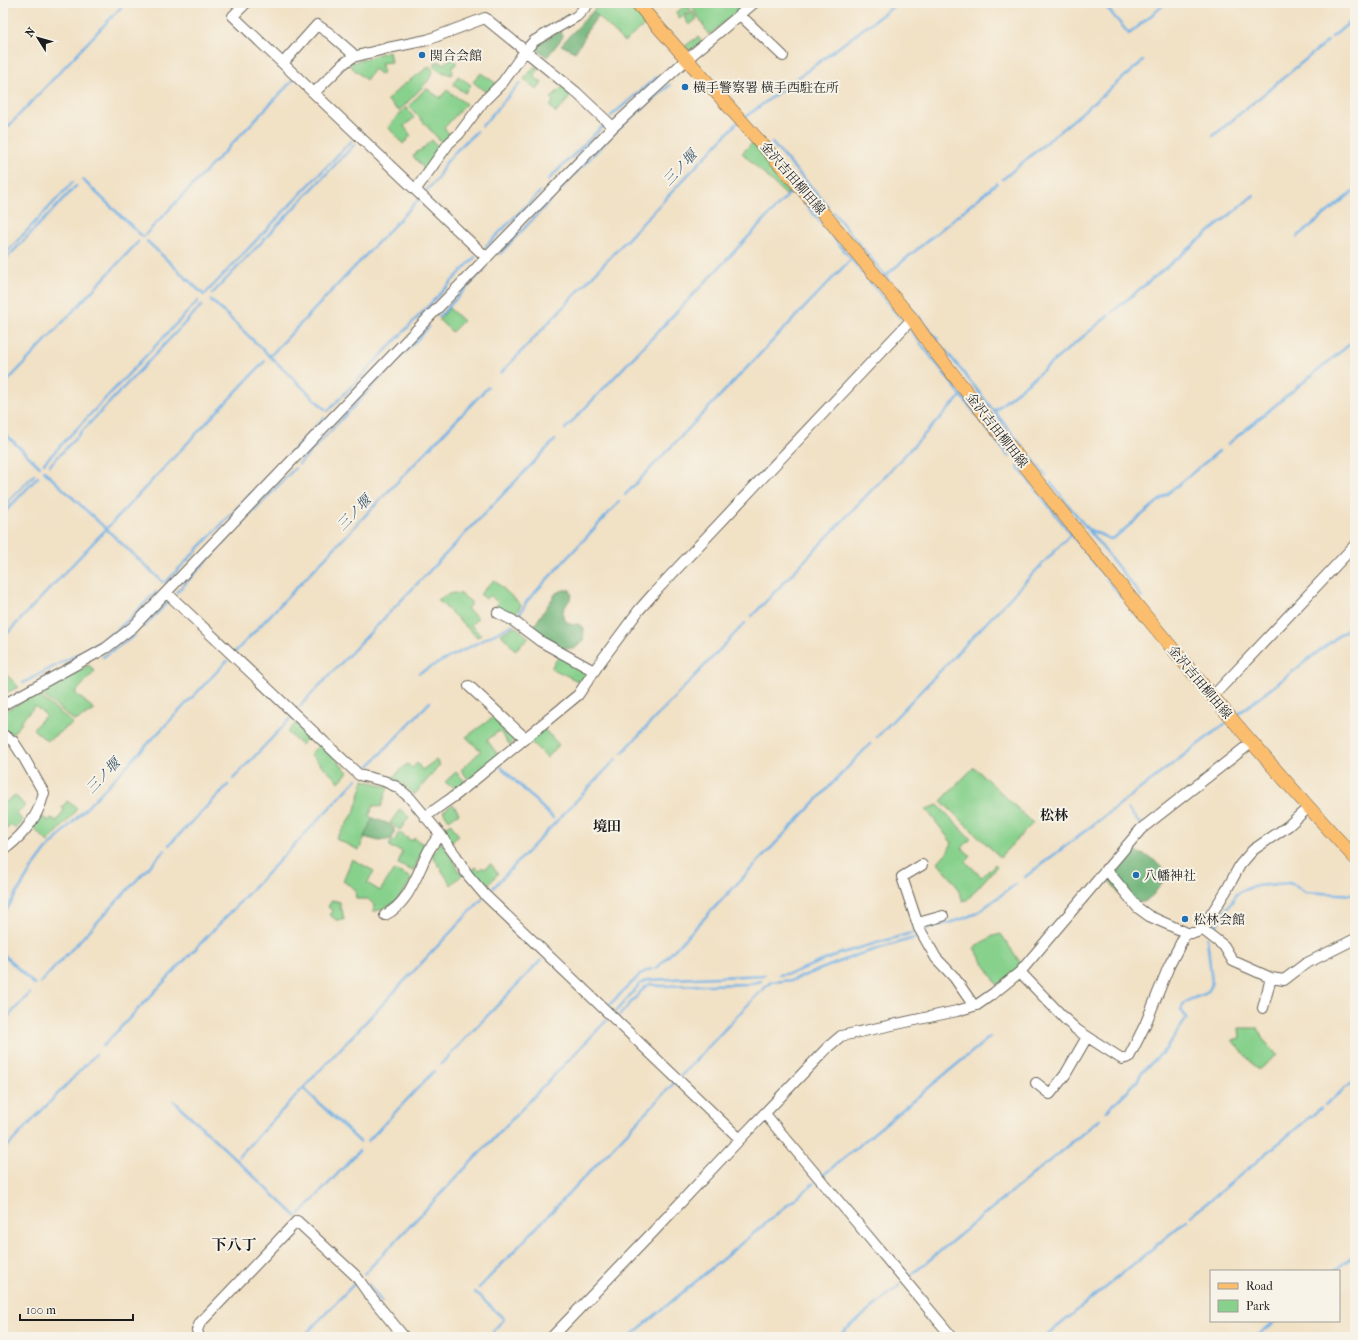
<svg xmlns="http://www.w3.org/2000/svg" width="1358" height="1340" viewBox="0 0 1358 1340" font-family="'IM FELL French Canon','Noto Serif JP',serif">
	<rect width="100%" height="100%" fill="#f7f3e8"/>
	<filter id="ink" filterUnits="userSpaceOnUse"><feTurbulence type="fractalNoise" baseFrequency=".025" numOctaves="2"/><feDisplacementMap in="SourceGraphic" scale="8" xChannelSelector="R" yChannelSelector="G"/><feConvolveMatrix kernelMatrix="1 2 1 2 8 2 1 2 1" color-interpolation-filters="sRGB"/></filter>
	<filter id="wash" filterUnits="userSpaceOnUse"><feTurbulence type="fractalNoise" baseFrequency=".012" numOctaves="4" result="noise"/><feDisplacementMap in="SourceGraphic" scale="16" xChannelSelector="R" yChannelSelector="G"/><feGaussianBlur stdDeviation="0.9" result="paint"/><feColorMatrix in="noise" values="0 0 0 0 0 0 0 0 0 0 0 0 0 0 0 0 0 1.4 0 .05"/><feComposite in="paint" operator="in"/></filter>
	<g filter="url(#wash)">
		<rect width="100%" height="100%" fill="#f1e1c5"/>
		<!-- green -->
		<path fill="#88d18d" stroke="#527654" d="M600,3H628L646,24L624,42L593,11Z
			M690,3H747L709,35Z
			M688,5L691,11L679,18L676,12Z
			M693,12L697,19L689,25L684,17Z
			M698,37L702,42L691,50H687L685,46Z
			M389,51L391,62L381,63L384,72L380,74L374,69L366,80L348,64Z
			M451,58L457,63L451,69L453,71L452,75L439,71L433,66L438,61L443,64Z
			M430,66L433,71L428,81L399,111L387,100L403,85Z
			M535,66L539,69L533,76L542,83L537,90L524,79Z
			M481,73L497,84L487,93L473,82Z
			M458,76L471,85L465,93L453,85Z
			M563,86L573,94L556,113L550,107L553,101L551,98Z
			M426,88L440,98L447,90L466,104L444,128L451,135L442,143L409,106Z
			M406,107L414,118L404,126L411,136L403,144L388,127Z
			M432,140L440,149L425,170L413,156L419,150L420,151Z
			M752,143L792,189L786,195L742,153Z
			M449,308L463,321L452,332L439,320Z
			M494,580L521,605L515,616L495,607L498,603L490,595L486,599L480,594Z
			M454,593L461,594L472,603L467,609L478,618L471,625L481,635L477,637L438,600L446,595Z
			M515,626L529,638L515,650L501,634Z
			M560,655L590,671L582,683L551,668Z
			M89,665L95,671L75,693L95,710L75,721L40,693Z
			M3,671L19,687L3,694Z
			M36,693L73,723L47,741L33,729L46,715L35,706L21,721L22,723L12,734L3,729V713Z
			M495,716L517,738L510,745L499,731L487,740L498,755L469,780L461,770L481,751L466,737Z
			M297,722L311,735L301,745L287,732Z
			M544,729L559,745L547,758L530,741Z
			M320,744L348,772L339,782L310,754Z
			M436,760L440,765L414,795L401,783L392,778L407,764L412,768L417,763L422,770Z
			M974,767L1033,823L1000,857L941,801Z
			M456,772L465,781L457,790L451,785L450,786L445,782Z
			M364,780L388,787L381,807L374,805L369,816L373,818L359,850L336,839L354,813Z
			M15,795L25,806L16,813L23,821L16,829L11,825L4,832L3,804Z
			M67,801L77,808L72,816L48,842L32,827L41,816L49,821L51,818L57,821L64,810L62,808Z
			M453,804L459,813L449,820L443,811Z
			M938,805L971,839L962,848L971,856L966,862L982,877L995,864L997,866L968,899L963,901L955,883L938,862L948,851L952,843L926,809Z
			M400,809L409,817L400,830L390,823Z
			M450,823L459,836L451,842L442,830Z
			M398,832L412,841L414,838L426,846L421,854L413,871L398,864L402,851L390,847V842C396,841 397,837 398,832Z
			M441,841L462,875L451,885L432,855Z
			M352,859L374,871L367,883L380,891L394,870L412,878C399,900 398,904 373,912L374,905L368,899H356L355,889L343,881Z
			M491,864L498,874L484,889L470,872L476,867L479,870L482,867L484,869Z
			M332,900L340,902V909H342L344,920H336L330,915L333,911L328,907Z
			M1001,934L1022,965L998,986L974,948L993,936Z
			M1239,1028H1258L1262,1038L1277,1055L1258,1070L1232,1040L1240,1038Z"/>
		<!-- forest -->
		<path fill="#6eb378" stroke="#45684a" d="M593,11L598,16L584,35L585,37L575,52L561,45Z
			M560,30L563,37L547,57L534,47Z
			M564,590H570L572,596C565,608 555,616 572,625L578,624L584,628L583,641L574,649L561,648L532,629L556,593Z
			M373,818L389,824L394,828V833L392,839L379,841L364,837Z
			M1136,852L1152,858L1163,869L1165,879L1153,895L1144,902H1130L1119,894L1110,881L1112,865L1125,854Z"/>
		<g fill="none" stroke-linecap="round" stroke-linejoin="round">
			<!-- stream -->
			<path stroke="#72b2e6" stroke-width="2.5" d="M1103,3L1129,34L1166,3
				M3,6L6,3
				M1332,37L1355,18
				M611,116L657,77
				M744,118L898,3
				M482,126L520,83
				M3,132L125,3
				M1213,136L1328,41
				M772,143L828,206
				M570,179L618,129L670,85
				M1003,179L1143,61
				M83,180L141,235
				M548,180L604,125
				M427,190L437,179L445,164L456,151L477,131
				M797,194L900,318
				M833,212L938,340
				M143,237L294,79
				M1297,237L1355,190
				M147,241L204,295
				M486,246L540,192
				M500,254L565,185
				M3,256L73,182
				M3,262L76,186
				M885,276L997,183
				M206,293L351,141
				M212,294L354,145
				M211,300L325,409
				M1112,312L1254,195
				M439,317L485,268
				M911,331L1009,457
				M942,346L1046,476
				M270,356L420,198
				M501,373L737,123
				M3,386L138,242
				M328,411L475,257
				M994,411L1109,315
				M565,429L793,190
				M3,432L40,467
				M1228,444L1355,340
				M44,463L198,301
				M299,464L429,327
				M50,465L202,305
				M1017,466L1122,598
				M44,471L163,582
				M1050,482L1142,597
				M625,495L851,259
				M3,507L34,475
				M3,514L38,477
				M1088,529L1110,539L1114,538L1219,451
				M166,582L324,418
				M177,592L295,468
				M752,616L961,396
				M517,619L527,601L619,502
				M144,627L169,601
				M3,638L265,361
				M235,652L488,387
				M103,657L135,635
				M419,673L512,625
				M23,683L85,650L119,629L156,592
				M299,707L555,440
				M1237,715L1355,623
				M877,737L1071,534
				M622,753L745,623
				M501,767L553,818
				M365,770L430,702
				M233,779L292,717
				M1128,809L1140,824L1142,823
				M169,845L228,785
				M1025,877L1226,723
				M491,890L616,759
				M3,912L7,909L31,870L46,850L227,661
				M927,929L962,919L977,913L1016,884
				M1213,930L1237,894L1241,891L1255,886L1289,883L1295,885L1305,892L1355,895
				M3,954L35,985
				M656,969L870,744
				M779,975L792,973L842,953L915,932
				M40,983L165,850
				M607,1007L640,975L646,971L651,969
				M616,1011L640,984L648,980L765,975
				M618,1017L645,987L650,984L660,986L750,984L761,981
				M3,1022L30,993
				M103,1046L357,779
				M441,1064L541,960
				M680,1077L756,996L771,982L793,980L857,955L918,937
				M303,1088L360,1142
				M174,1101L297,1217
				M1325,1105L1355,1080
				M1107,1111L1138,1080L1141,1073L1166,1049L1186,1019V1017L1181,1010C1187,992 1208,1002 1212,983L1207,938
				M368,1141L434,1071
				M3,1151L96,1054
				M239,1156L483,898
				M822,1176L990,1037
				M300,1214L359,1151
				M1191,1216L1321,1108
				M1334,1271L1355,1254
				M364,1274L606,1021
				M910,1276L1100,1119
				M368,1284L382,1302
				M479,1288L674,1083
				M475,1292L504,1319L493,1331L497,1337
				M303,1337L354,1284
				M629,1337L814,1183
				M837,1337L900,1285
				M1045,1337L1187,1220
				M1256,1337L1273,1323"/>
		</g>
	</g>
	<g filter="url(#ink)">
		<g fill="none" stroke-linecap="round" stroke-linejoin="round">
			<!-- minor casing -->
			<g stroke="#676157" stroke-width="12">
				<path id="minor" d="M246,3L233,16L487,258
					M740,15L783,56
					M283,63L317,25L329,33L352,53L353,57
					M314,93L343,64L353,57L388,48L427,40L485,18L577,93L613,127
					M416,189L449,143L459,134L483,102L503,82L525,51L534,41L577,16L589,3
					M167,593L359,775L384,781L397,787L410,798L440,834L456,856L467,874L484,894L740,1139
					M498,613L512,620L540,641L594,671
					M469,686L525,738
					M1213,696L1355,545
					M3,705L106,648L133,627L429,317L613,127L687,59L754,3
					M3,735L13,741L24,758L44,793C42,797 42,801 40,805C34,822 18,840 3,850
					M425,817L443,804L456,795L578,695L601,661L639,610L654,593L912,319
					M922,865L902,877L919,928L936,958L954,977L974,1006
					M1106,869L1138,908L1149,916L1187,933H1194L1200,931L1205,924L1226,891L1240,865L1253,850L1288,826L1309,807
					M385,915C409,903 416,876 428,852C431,846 436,840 440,834
					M918,923L943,916
					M1202,929L1224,946L1233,961L1271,978L1284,980L1305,964L1355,939
					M1020,972L1066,1020L1077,1030L1122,1059L1129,1057L1145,1025L1169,966L1186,933
					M1263,1008L1271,978
					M1036,1083L1050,1094L1065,1075L1087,1037
					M765,1114L862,1229L952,1337
					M199,1337L197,1330L200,1323L297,1221L356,1276L368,1293L404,1337
					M552,1337L654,1231L740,1139L828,1047L841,1036L957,1011L977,1005L994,993L1020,972L1141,829L1251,743"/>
			</g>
			<!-- major casing -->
			<g stroke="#676157" stroke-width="14">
				<path id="major" d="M637,3L824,214L912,319L933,349C1069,522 1205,696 1355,858"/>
			</g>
			<!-- minor -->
			<use href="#minor" stroke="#fff" stroke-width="10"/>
			<!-- major -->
			<use href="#major" stroke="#fbbe6e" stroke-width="13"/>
		</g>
	</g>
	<!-- markers -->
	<g fill="#1f6fb2" stroke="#f7f3e8" stroke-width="1.5">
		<circle cx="422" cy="55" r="4"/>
		<circle cx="685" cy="87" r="4"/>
		<circle cx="1136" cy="875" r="4"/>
		<circle cx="1185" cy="919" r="4"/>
	</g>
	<g text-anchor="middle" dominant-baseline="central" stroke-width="4" stroke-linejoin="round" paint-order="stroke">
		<!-- poi labels -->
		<g font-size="13" fill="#1c1c1c" stroke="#f7f3e8" text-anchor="start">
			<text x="430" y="55">関合会館</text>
			<text x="693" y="87">横手警察署 横手西駐在所</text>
			<text x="1144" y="875">八幡神社</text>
			<text x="1193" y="919">松林会館</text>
		</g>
		<!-- street labels -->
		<g font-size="13" fill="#1c1c1c" stroke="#f7f3e8">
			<text transform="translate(793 178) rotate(49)">金沢吉田柳田線</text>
			<text transform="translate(997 430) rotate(52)">金沢吉田柳田線</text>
			<text transform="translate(1200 682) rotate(50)">金沢吉田柳田線</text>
		</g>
		<!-- water labels -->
		<g font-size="14" font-style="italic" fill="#3e586d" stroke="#f7f3e8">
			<text transform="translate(680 168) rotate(-47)">三ノ堰</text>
			<text transform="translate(354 513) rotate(-46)">三ノ堰</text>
			<text transform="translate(103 776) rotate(-46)">三ノ堰</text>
		</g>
		<!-- neighbourhood labels -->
		<g font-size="14" font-weight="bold" fill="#1c1c1c" stroke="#f7f3e8">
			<text x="1054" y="815">松林</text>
			<text x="607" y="826">境田</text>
		</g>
		<!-- quarter labels -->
		<g font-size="15" font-weight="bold" fill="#1c1c1c" stroke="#f7f3e8">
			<text x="234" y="1245">下八丁</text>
		</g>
	</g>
	<!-- margin -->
	<rect width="1358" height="1340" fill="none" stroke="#f7f3e8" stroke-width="16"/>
	<!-- legend -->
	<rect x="1210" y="1270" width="130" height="52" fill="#f7f3e8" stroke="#9f9d96"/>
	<rect x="1218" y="1283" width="20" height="6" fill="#fbbe6e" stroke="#9f9d96"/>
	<text x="1246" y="1290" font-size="12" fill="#1c1c1c">Road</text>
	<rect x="1218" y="1300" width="20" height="12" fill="#88d18d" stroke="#9f9d96"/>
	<text x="1246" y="1310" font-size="12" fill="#1c1c1c">Park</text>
	<!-- north arrow -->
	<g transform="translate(38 38) rotate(307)" stroke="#f7f3e8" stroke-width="3" paint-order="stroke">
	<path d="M0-3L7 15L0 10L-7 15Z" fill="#1c1c1c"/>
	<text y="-6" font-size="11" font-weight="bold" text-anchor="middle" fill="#1c1c1c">N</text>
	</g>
	<!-- scale -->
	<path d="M20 1314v6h113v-6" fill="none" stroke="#1c1c1c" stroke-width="2"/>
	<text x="26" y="1314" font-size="12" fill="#1c1c1c" stroke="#f7f3e8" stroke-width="3" paint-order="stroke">100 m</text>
</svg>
